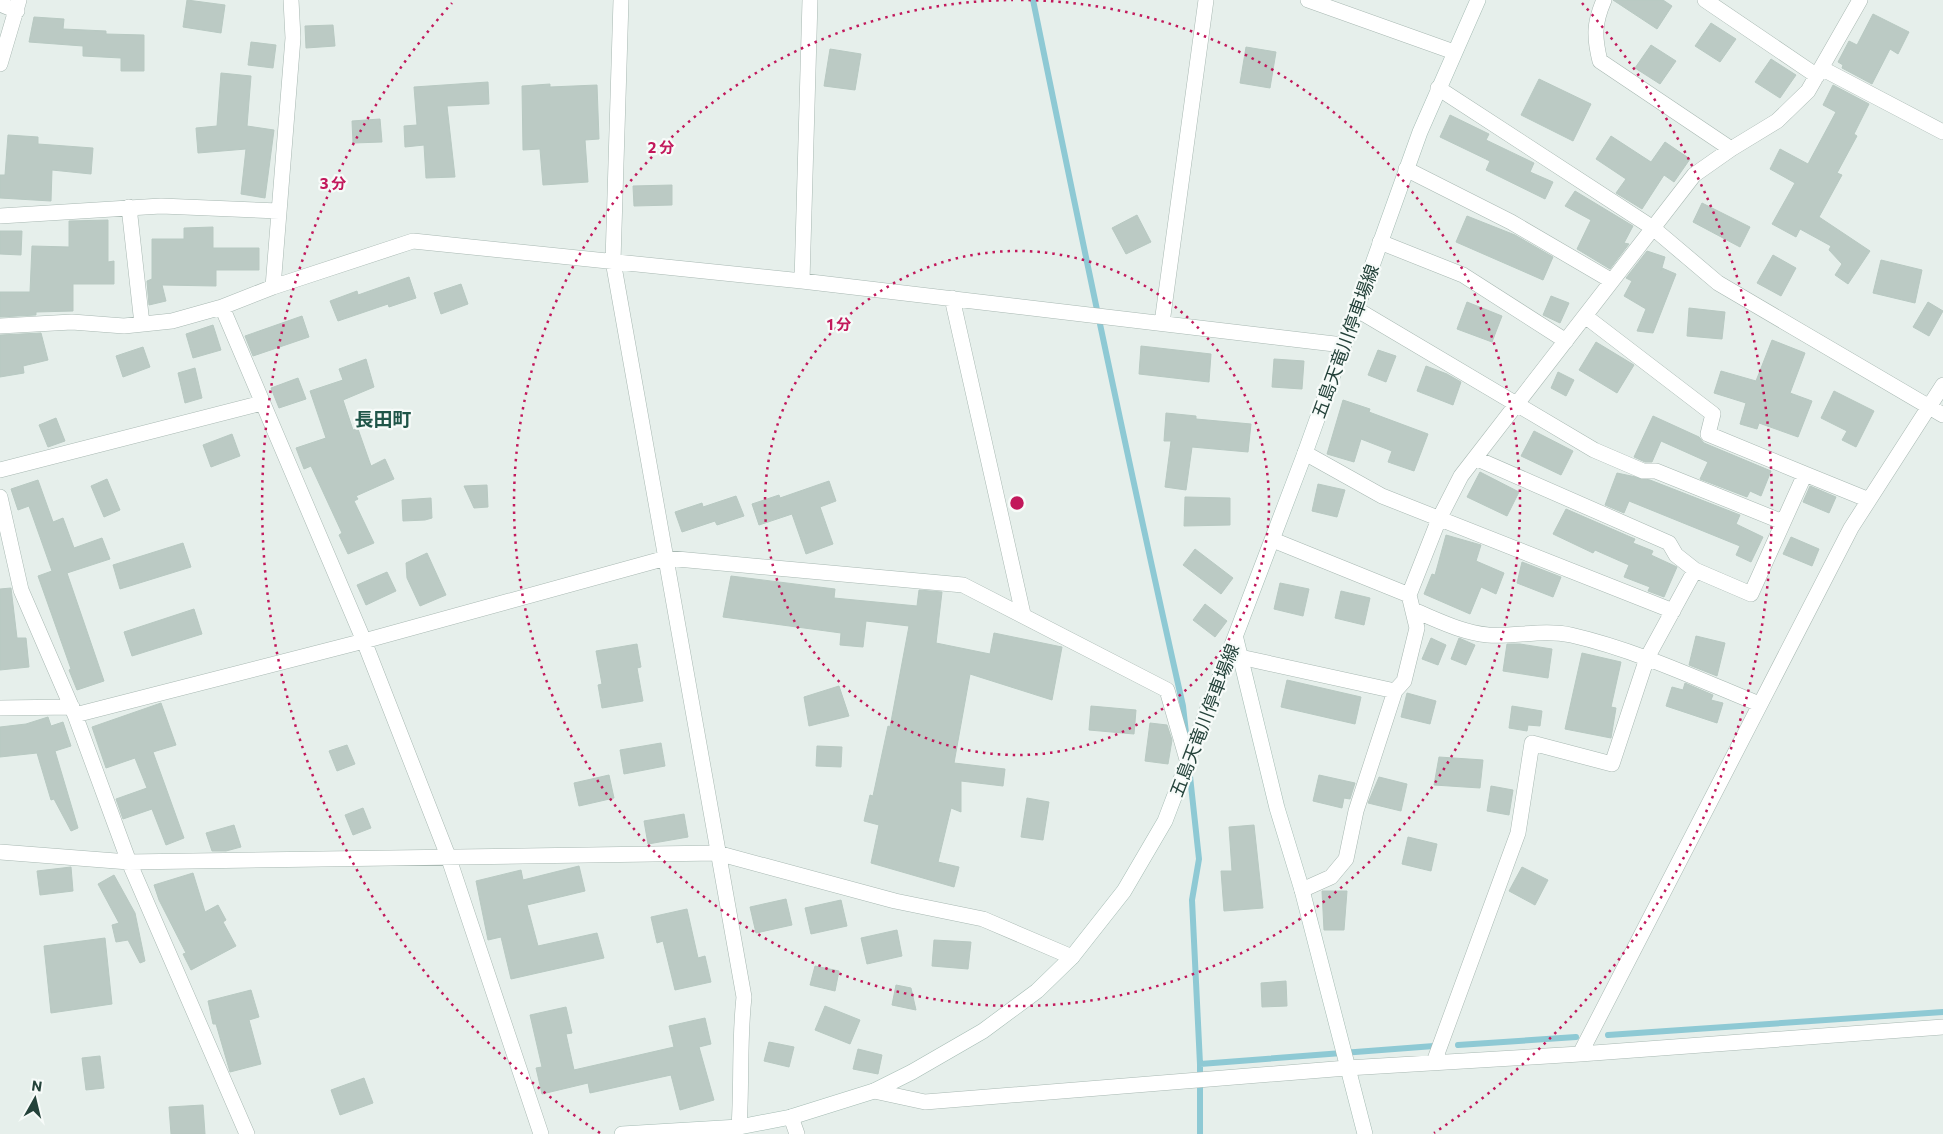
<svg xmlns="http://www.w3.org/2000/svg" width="1943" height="1134" viewBox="0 0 1943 1134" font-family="Commissioner,'Noto Sans JP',sans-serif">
	<rect width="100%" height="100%" fill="#e6efeb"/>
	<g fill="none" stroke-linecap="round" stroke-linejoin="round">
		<!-- stream -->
		<path stroke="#8ec9d4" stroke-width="6" d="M1033,0C1081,236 1130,471 1183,706L1186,733
			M1189,767L1199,859L1192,900L1200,1064V1134
			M1608,1035L1943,1012
			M1458,1045L1576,1037
			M1200,1064L1434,1046"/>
	</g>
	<!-- building -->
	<path fill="#bbcac4" stroke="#b8c9c2" d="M187,0L225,5L221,33L183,27Z
		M1613,0H1663L1672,6L1657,29Z
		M1873,14L1909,32L1898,54L1890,49L1872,84L1842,68L1843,65L1838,62L1849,41L1857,45Z
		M34,17L64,19L63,29L106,31V34L144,35V71H121V58L83,56V46L29,42Z
		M1711,23L1736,39L1720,62L1695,46Z
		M333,25L335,46L306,48L305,26Z
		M251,42L276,45L273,68L248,65Z
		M1651,45L1676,61L1660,84L1635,68Z
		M1246,47L1276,52L1270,88L1240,83Z
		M830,49L861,54L855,90L824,86Z
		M1771,59L1796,75L1780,98L1755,82Z
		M221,73L251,76L247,126L274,130L265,198L241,194L246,149L198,153L196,128L217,126Z
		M1539,79L1591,104L1573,141L1521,115Z
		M488,82L489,104L447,106L455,177L426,178L424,145L405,147L404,126L417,125L414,87Z
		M550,84V87L597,85L599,139L585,140L588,182L543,185L540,149L523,150L522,86Z
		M1833,85L1869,104L1854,134L1857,136L1837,173L1842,175L1819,217L1870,251L1848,284L1835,275L1842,264L1829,250L1831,246L1800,229L1796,237L1772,224L1795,183L1770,169L1780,149L1808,164L1836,112L1823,105Z
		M1450,115L1489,134L1486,140L1534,163L1530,172L1553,182L1545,199L1486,170L1490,161L1440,137Z
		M380,119L382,142L353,143L352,121Z
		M8,135L38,137V144L93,148L91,174L52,170L51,201L0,198V175H5Z
		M1611,136L1651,162L1665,142L1690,159L1674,182L1664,175L1642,209L1616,193L1626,179L1596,159Z
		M672,185V205L634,206L633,186Z
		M1575,191L1633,226L1624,243L1629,244L1610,269L1577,249L1591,220L1565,206Z
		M1702,203L1750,227L1740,247L1693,222Z
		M1137,215L1151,242L1126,254L1112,228Z
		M1467,216L1515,235L1553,257L1543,280L1456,242Z
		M108,220V262L114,261V284H73V311L36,312V315L0,317V292H30L32,246L69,247V221Z
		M213,227V248H259V270H216V286L162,285L166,301L149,305L147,281L152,279V239H184V228Z
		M0,231H22L21,255L0,254Z
		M1647,251L1665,257L1661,271L1662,268L1676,274L1653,333L1637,331L1646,309L1624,296L1632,281L1626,278Z
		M1773,255L1796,268L1781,296L1757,283Z
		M1881,260L1922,270L1915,303L1873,293Z
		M409,277L416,298L389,307L388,304L338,321L330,301L357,291L358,295Z
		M461,284L468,304L441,314L434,293Z
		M1551,296L1569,303L1560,323L1543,315Z
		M1467,302L1502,316L1492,342L1457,329Z
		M1928,302L1943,311L1929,336L1913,327Z
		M1689,308L1725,312L1722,339L1687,336Z
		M302,316L309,337L253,356L245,336Z
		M213,325L221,350L193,358L186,334Z
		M41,333L48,360L23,366L24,373L0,377V335Z
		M1772,340L1805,353L1790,393L1812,401L1798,437L1759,423L1757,429L1740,424L1746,403L1714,393L1721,371L1756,381Z
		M1596,342L1634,365L1617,393L1579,370Z
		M1141,346L1211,354L1209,382L1139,374Z
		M143,347L150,367L123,377L116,356Z
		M1378,350L1396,356L1386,382L1368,375Z
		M366,359L374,387L343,400L353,430L358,429L371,466L385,459L394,479L356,496L358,499L354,501L374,543L348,554L339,535L342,533L311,466L304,469L296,448L326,438L310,391L343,380L339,369Z
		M1274,359L1304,361L1302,389L1272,387Z
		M1426,366L1447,374L1461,382L1453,405L1417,391Z
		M195,368L202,398L185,403L178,373Z
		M1558,372L1574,380L1566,396L1551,388Z
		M298,378L306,399L279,408L271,388Z
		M1834,391L1874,411L1856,447L1842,440L1847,431L1821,418Z
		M1343,400L1370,409L1369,412L1428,434L1414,471L1388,462L1392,451L1361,439L1354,462L1327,454Z
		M1166,413L1196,416V419L1251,424L1248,452L1192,447L1186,490L1165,487L1171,441H1164Z
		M1653,416L1699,437L1704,443L1771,471L1761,496L1750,491L1747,497L1700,479L1708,462L1661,441L1652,462H1645L1634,457Z
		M56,418L65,441L48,447L39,425Z
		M1534,431L1573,451L1561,475L1521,456Z
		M232,434L240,456L211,467L203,445Z
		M1480,472L1519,492L1507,516L1467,497Z
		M1617,473L1650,480L1740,515L1736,524L1763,537L1751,562L1736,555L1740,546L1629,501L1624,513L1605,505Z
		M107,479L120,510L104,517L91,486Z
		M38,480L53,522L63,518L74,548L102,538L110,559L67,573L104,681L77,690L69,670L71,669L38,576L52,571L29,506L18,510L11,489Z
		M829,481L836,501L820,507L833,544L806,554L792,514L759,525L752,504L779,495L780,498Z
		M1318,484L1345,490L1337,517L1312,511Z
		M487,485L488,507L474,508L464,486Z
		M1810,486L1836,497L1829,513L1803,502Z
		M736,496L744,516L717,525L715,521L682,532L675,512L702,503L703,507Z
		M1185,497L1230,498V525L1184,526Z
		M431,498L432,518L425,520L403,521L402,500Z
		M1566,509L1635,539L1633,543L1653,551L1651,555L1677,567L1664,597L1648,591L1650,587L1624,577L1629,565L1595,550L1593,553L1553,534Z
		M1446,535L1481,545L1476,561L1504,573L1496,594L1481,587L1470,614L1424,594L1432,574L1435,575Z
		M1791,537L1819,549L1812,566L1783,554Z
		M183,543L191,567L120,589L113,565Z
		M1195,549L1233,578L1221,594L1183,565Z
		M427,553L446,595L420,606L407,578L406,563Z
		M1522,562L1561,577L1553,597L1517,583Z
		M387,572L396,591L366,605L357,585Z
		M731,576L835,589L834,598L917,606L919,590L942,592L936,643L990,654L994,633L1062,647L1052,700L970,674L954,763L1005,769L1003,786L961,781V812L951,808L938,862L959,867L954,887L871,863L879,825L864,821L870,795L873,796L888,726L890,727L909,626L866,621L863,647L840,645L841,633L723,617Z
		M1280,583L1309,589L1303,616L1274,609Z
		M11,588L17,638H26L29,667L0,670V589Z
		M1341,591L1370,598L1364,625L1335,618Z
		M1205,604L1227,621L1215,637L1193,620Z
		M194,609L202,634L132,656L124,632Z
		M1696,636L1725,643L1717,676L1689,665Z
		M1431,638L1446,645L1438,665L1422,659Z
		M1459,638L1475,645L1466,665L1451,659Z
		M637,644L641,667L637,668L643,701L602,708L598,685L602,684L596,651Z
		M1507,644H1520L1552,649L1548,678L1503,671Z
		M1582,653L1621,662L1611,707L1616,708L1611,738L1565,729Z
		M1287,680L1361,697L1355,724L1281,707Z
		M1685,683L1713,695L1711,700L1723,703L1717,723L1666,706L1672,687L1683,690Z
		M839,686L849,716L809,726L804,697Z
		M1407,693L1436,701L1430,724L1401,717Z
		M161,703L176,745L153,752L184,838L166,845L152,809L123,819L116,799L147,788L135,758L106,768L92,727Z
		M1091,706L1136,710L1134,734L1089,730Z
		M1512,706L1542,711L1540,726L1528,725L1527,731L1509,728Z
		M48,717L51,726L63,722L71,746L55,751L78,828L71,831L54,799L51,800L37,753L0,757V727L26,724Z
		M1150,723L1167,725L1172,740L1168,764L1145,761Z
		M661,743L665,766L624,774L620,750Z
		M347,745L355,764L337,771L329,751Z
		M817,746L842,747L841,767L816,766Z
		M1439,757L1483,760L1480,788L1434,785Z
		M609,775L614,798L579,806L574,783Z
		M1319,775L1355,783L1350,799L1344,798L1342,808L1313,801Z
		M1379,777L1407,784L1401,811L1368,803Z
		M1491,786L1513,790L1509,815L1487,811Z
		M1027,798L1049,802L1043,840L1021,837Z
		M363,808L371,828L353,835L345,815Z
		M684,814L688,837L648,844L644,821Z
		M234,825L241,847L226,851H212L206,833Z
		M1254,825L1263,908L1224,911L1221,871H1232L1229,827Z
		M1408,837L1437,844L1431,871L1402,864Z
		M579,866L585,891L527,905L538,946L597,933L604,958L511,979L501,937L488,940L476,881L521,870L523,880Z
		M71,867L73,891L40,895L37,871Z
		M1522,867L1548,880L1535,905L1509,891Z
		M193,873L205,912L218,905L226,920L223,922L236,946L191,970L183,954L186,953L159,900L154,885Z
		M114,875L135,913L145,961L140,963L128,940L116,942L112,925L119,923L98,884Z
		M1322,891H1347L1344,930H1324Z
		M786,899L792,925L756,933L750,907Z
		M841,900L847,926L811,934L805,908Z
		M687,909L698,958L705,956L711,982L675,990L663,941L657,943L651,917Z
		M897,930L902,956L867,964L861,938Z
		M105,938L112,1004L51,1013L44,946Z
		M934,940L971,942L968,969L932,966Z
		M815,966L839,971L835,991L810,985Z
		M1286,981L1287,1006L1262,1007L1261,983Z
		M896,985L911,988L916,1010L892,1005Z
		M251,990L259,1017L249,1020L261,1064L230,1072L216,1024H213L208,1001Z
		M825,1006L860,1020L850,1044L815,1030Z
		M566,1007L572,1033L566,1034L574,1070L674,1047L669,1026L705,1018L711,1044L699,1047L714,1100L680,1110L671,1075L590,1093L588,1083L542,1094L536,1068L542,1067L530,1015Z
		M769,1042L794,1047L789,1067L764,1061Z
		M858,1049L882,1055L878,1074L853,1069Z
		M100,1056L104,1088L86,1090L82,1058Z
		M364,1078L373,1103L340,1115L331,1090Z
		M203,1105L205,1134H171L169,1107Z"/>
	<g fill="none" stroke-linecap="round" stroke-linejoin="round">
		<!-- street casing -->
		<g stroke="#a8b8b2" stroke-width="16">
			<path id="street" d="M621,0L613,261L744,997C739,1041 742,1084 739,1127
				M1308,0L1454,52
				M1604,0C1594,23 1594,37 1600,61L1731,149
				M1705,0L1817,76
				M0,4L17,11
				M0,64L19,0
				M1821,68L1943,132
				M1438,88L1653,228L1718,283L1943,415
				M1406,169L1511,222L1612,281
				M129,207L142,324
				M0,216L161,206L279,211
				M1380,242L1463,275L1566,341
				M802,281L810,0
				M273,287L293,38L291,0
				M952,298L1023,614
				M222,307L364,641L448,856L541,1134
				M1356,309L1594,450L1643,471H1656L1783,522
				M1585,316L1713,414L1708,434L1805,474
				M1162,323L1206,0
				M0,326L72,322L124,326L172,321L222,307L273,287L413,241L802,281L1343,345
				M1305,453L1382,496L1673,611
				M1475,458L1669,543L1676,555L1695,570
				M0,470L262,403
				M0,497L21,590L75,715L129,862L247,1134
				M1273,540L1409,595
				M1413,610C1438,620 1460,632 1488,635C1515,637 1543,629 1571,635C1636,650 1698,679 1759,704
				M1240,657L1395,691
				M0,708L72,707
				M75,715L364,641L666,558L963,585L1167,690L1188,763
				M0,852L129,862L717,853L895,901L983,919L1072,957
				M1302,890L1331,877L1346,859L1356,811L1395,691L1404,681L1417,628L1409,595L1439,519L1461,476L1694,175L1731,149L1777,121L1808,91L1860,0
				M1580,1054L1851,528L1943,385
				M1434,1062L1518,833L1532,743L1612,764L1647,658L1695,570L1751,594L1805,474L1869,500
				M874,1091L925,1102L1347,1068L1580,1054L1943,1027
				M791,1117L797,1134"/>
		</g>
		<!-- secondary casing -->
		<g stroke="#a4bbb3" stroke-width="16">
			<path id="secondary" d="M1236,639L1277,808L1302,890L1365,1134
				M622,1134L739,1127L791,1117L874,1091L912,1072L983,1031L1037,991L1072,957L1124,891L1165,821L1305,453L1420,132L1478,0"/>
		</g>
		<!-- street -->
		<use href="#street" stroke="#fff" stroke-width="15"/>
		<!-- secondary -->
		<use href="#secondary" stroke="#fff" stroke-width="15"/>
	</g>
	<!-- distance rings -->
	<g fill="none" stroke="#c2185b" stroke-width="2.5" stroke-dasharray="2.5 5">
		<circle cx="1017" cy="503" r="252"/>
		<path d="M1021 0A503 503 0 1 1 1013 0"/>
		<path d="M600 1133A755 755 0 0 1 452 3M1582 3A755 755 0 0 1 1434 1133"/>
	</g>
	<g text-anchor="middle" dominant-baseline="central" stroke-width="4.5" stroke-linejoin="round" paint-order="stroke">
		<!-- street labels -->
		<g font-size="18" fill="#24423a" stroke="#f7fbf9">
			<text transform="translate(1345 341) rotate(-70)">五島天竜川停車場線</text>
			<text transform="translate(1204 720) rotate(-69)">五島天竜川停車場線</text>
		</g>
		<!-- neighbourhood labels -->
		<g font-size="19" font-weight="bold" fill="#1f5548" stroke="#f7fbf9">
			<text x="383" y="418">長田町</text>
		</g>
	</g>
	<circle cx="1017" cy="503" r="8" fill="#c2185b" stroke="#f7fbf9" stroke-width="2.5"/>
	<g font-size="15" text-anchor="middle" font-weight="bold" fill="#c2185b" stroke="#f7fbf9" stroke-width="4.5" stroke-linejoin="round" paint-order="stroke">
		<text x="661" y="153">2 分</text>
		<text x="333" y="189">3 分</text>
		<text x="839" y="330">1 分</text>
	</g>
	<!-- north arrow -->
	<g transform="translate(35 1099) rotate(8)" stroke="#f7fbf9" stroke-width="4" paint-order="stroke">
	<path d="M0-4L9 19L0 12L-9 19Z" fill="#24423a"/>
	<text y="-8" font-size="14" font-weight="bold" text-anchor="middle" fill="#24423a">N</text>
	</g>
</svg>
